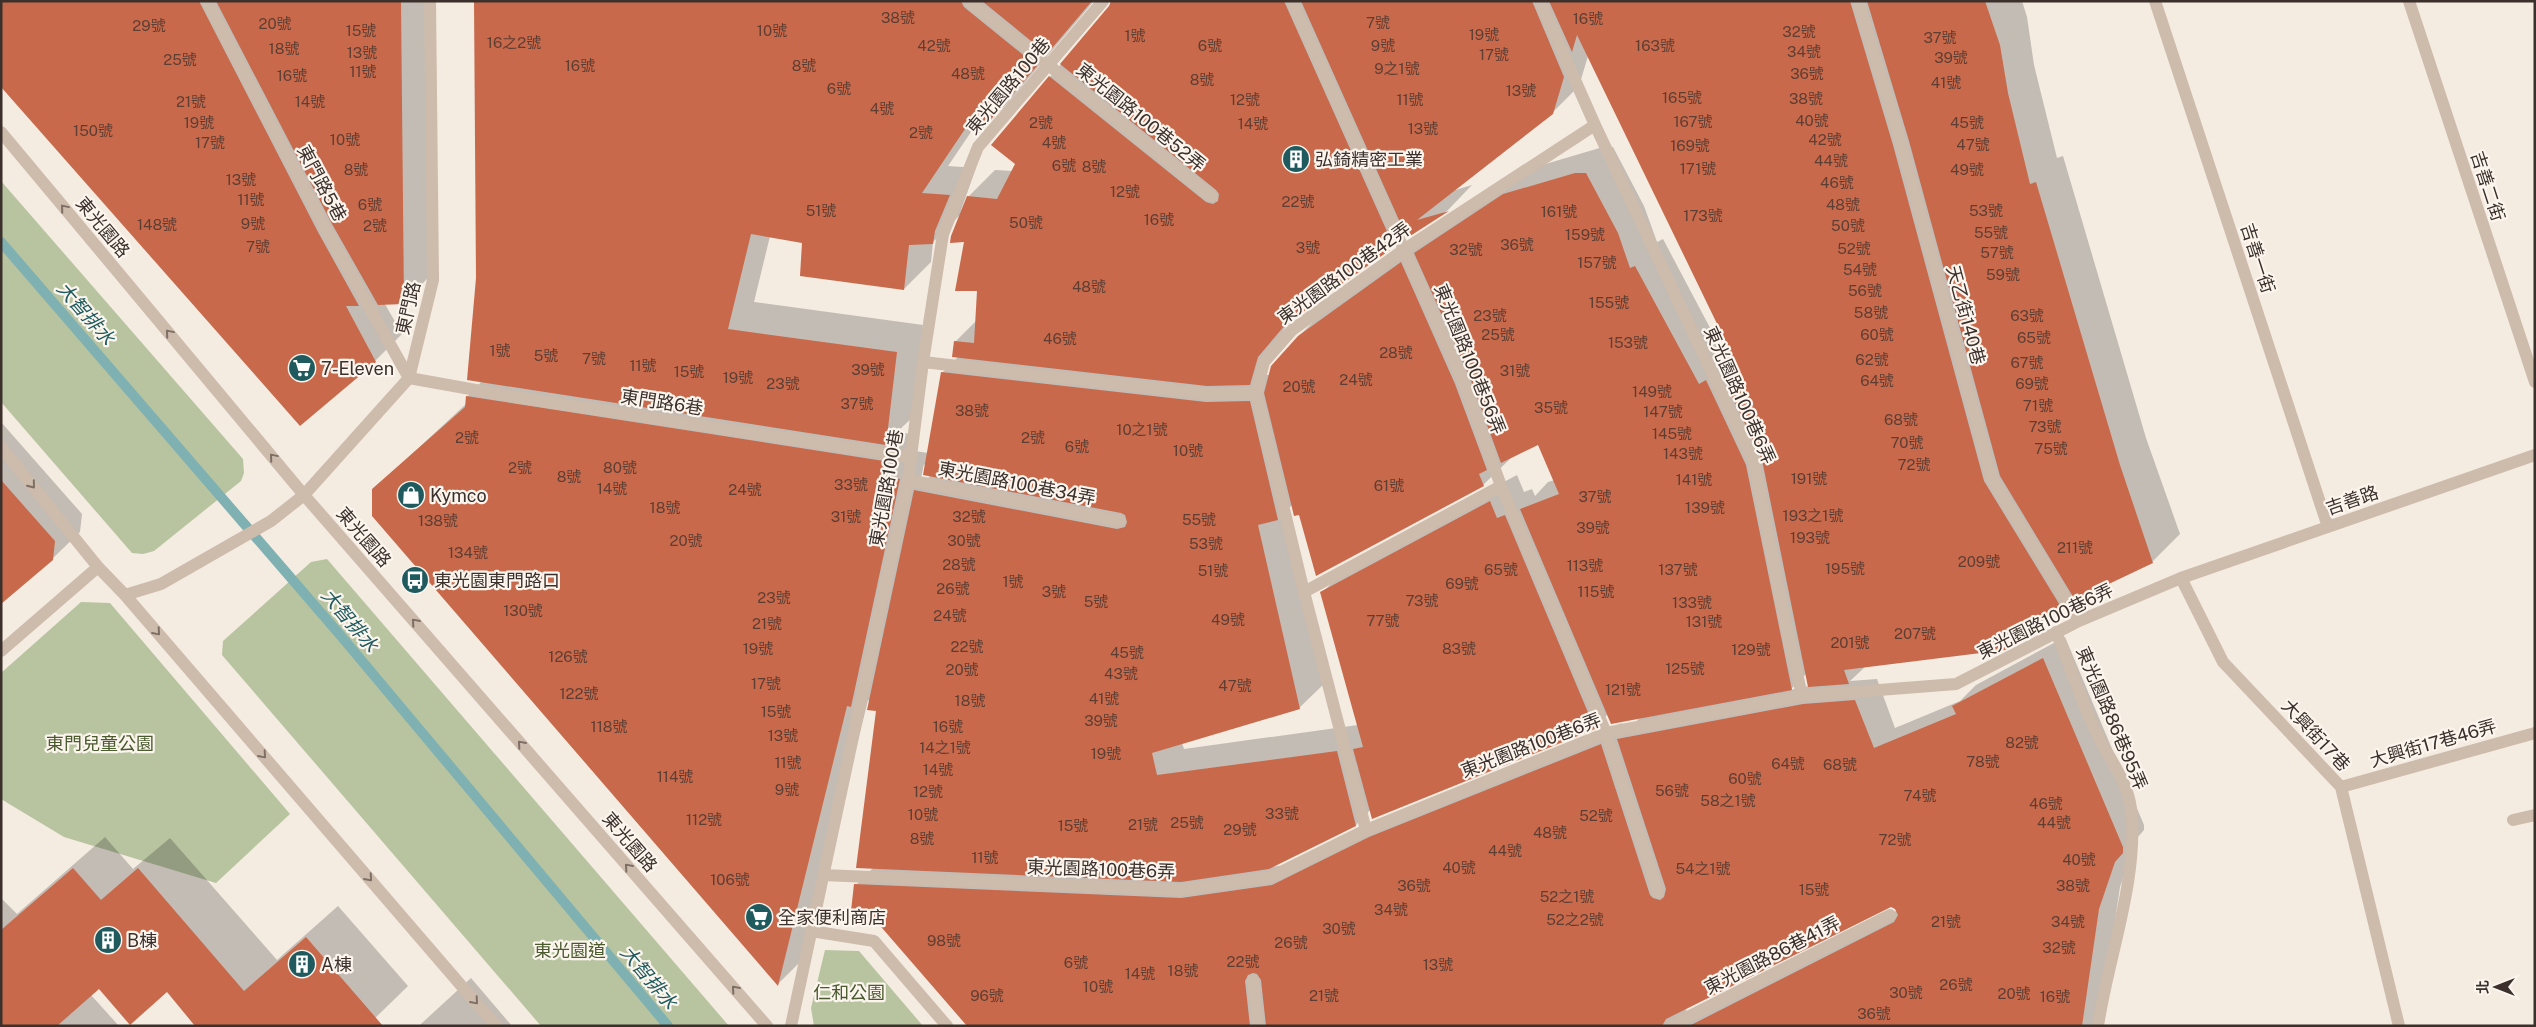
<svg xmlns="http://www.w3.org/2000/svg" width="2536" height="1027" viewBox="0 0 2536 1027" font-family="'Public Sans','Noto Sans TC',sans-serif">
	<rect width="100%" height="100%" fill="#f4ebe1"/>
	<!-- green -->
	<path fill="#b8c4a0" d="M1,181L243,459L244,473L241,481L154,551L143,554L132,553L1,402Z
		M327,559L729,1026H541L222,655L223,641L311,562Z
		M81,602L110,603L290,814L216,883L64,837L1,799V673Z
		M825,950L859,951L923,1026H814L811,1008Z"/>
	<!-- shadow -->
	<path fill="#0003" fill-rule="evenodd" d="M1,1H428L430,276L403,303L385,304L402,334L375,361Z
		M476,1H1094L1005,106L978,133L973,129L948,166L976,168L960,213L968,197L995,170L1013,171L1050,77L1111,6V1H2022L2027,17L2034,65L2057,158L2063,156L2146,438L2180,534L2152,562L2096,590L2094,588L2073,594L2033,634L1866,666L1850,681L1877,679L1895,728L1960,701L1976,685L2065,637L2144,825V830L2136,839L2120,887L2099,1026H968L856,885L873,868L877,710L868,700L805,957L778,984L373,490L466,404L467,397L482,381L477,278ZM1588,56L1733,354L1726,358L1663,239L1657,242L1644,206L1613,147H1603L1532,168L1326,309L1298,337L1270,375H1258L1276,357L1284,329L1295,317L1393,246L1406,233L1408,236L1448,210L1472,185L1452,191L1552,113L1579,86ZM961,214L978,290L976,321L955,342L958,357L942,373L928,453L909,450L911,434L897,432L913,417L923,325L754,302L770,236L804,242L904,289L931,262L933,242ZM1538,443L1555,480L1548,482L1535,496L1532,489L1524,492L1517,475L1349,565L1322,593L1358,725L1184,749L1182,743L1299,708L1327,681L1288,509L1293,504L1300,514L1483,485L1511,458ZM924,464L931,475L919,487ZM1807,673L1809,686L1790,690ZM1608,714L1641,717L1625,732L1622,723L1392,816L1295,864L1270,867L1356,825L1370,810L1372,817L1595,728ZM1886,906L1895,907L1898,910L1696,1012H1688L1685,1009Z
		M1,422L82,514L80,532L52,559L1,596Z
		M105,837L133,869L170,838L277,960L338,906L408,986L369,1024L167,991L99,987L91,995L119,1026H1V898L17,914Z
		M471,978L512,1026H419L422,1023Z"/>
	<g fill="none" stroke-linecap="round" stroke-linejoin="round">
		<!-- stream -->
		<path stroke="#7fb0b2" stroke-width="10" d="M1,242L341,636L668,1026"/>
	</g>
	<!-- building -->
	<path fill="#c8694b" d="M1,1H199L318,232L359,306H346L376,362L300,426L1,87Z
		M216,1H401L404,304L378,305L332,224Z
		M474,1H961L964,7L1037,66L978,134L967,126L922,193L950,195L935,231L933,244L909,245L904,290L800,276L802,243L751,234L728,329L897,352L886,445L467,380L476,278Z
		M982,1H1092L1047,54Z
		M1111,1H1284L1394,247L1286,324L1258,357L1250,385L1207,386L952,357L954,341L974,343L977,291H955L964,242L950,243L951,236L967,196L997,199L1015,164L991,145L1049,76L1206,202L1213,204L1218,201L1219,194L1216,190L1060,64L1109,6Z
		M1301,1H1532L1564,77L1553,114L1417,220L1449,211L1407,238Z
		M1549,1H1850L1893,145L1984,481L2061,607L2029,625L2033,635L2005,650L1844,670L1849,684L1808,687L1762,460L1721,373L1737,365L1577,35L1572,52Z
		M1867,1H1985L2000,45L2008,93L2030,184L2036,182L2120,465L2153,563L2075,600L2000,476L1909,141Z
		M1575,173H1586L1618,233L1630,268L1635,266L1699,384L1706,380L1746,465L1792,690L1611,724L1520,509L1559,494L1538,445L1501,463L1470,378L1414,253L1503,194Z
		M1401,262L1455,384L1487,470L1479,474L1484,486L1316,576L1299,515L1294,516L1264,393L1271,366L1298,336Z
		M941,372L1206,402L1250,401L1278,520L1258,525L1300,709L1152,753L1157,775L1337,751L1356,826L1269,869L1181,882L856,868L876,711L867,710L914,490L1117,529L1125,527L1127,522L1125,515L1121,513L923,475Z
		M466,396L884,461L883,477L900,479L851,707L847,706L778,986L372,516V489L465,407Z
		M1,480L55,541L53,560L1,604Z
		M1490,501L1497,518L1505,515L1595,729L1372,819L1353,749L1363,747L1320,592Z
		M2043,658L2123,847V853L2115,862L2099,909L2082,1026H1689L1894,922L1898,915L1895,909L1891,907L1666,1019L1662,1026H1266L1261,980L1257,974L1253,973L1248,975L1245,981L1250,1026H967L876,921L850,920L854,884L1181,898L1272,885L1369,837L1601,744L1650,895L1653,898L1660,900L1664,897L1666,889L1617,739L1803,704L1855,700L1874,748L1956,714L1952,706Z
		M73,868L101,900L138,868L244,991L306,937L383,1026H195L167,992L130,1025L99,989L57,1026H1V930Z"/>
	<g fill="none" stroke-linecap="round" stroke-linejoin="round">
		<!-- lane -->
		<path stroke="#cdbbac" stroke-width="12" d="M207,1L325,228L409,378L515,397L911,457
			M969,1L1211,196
			M1292,1L1463,381L1501,486L1606,733L1658,892
			M1858,1L1901,143L1992,479L2079,621
			M2155,1L2328,527
			M2409,1L2535,382
			M1595,125L1754,462L1784,615L1802,696
			M923,362L1207,394L1256,393L1264,362L1292,330L1405,249L1595,125L1540,1
			M1256,393L1304,592L1366,830
			M908,480L1119,521
			M2181,578L2223,662L2341,787L2399,1026
			M1304,592L1501,486
			M2056,632C2070,666 2081,701 2097,734C2109,759 2128,781 2131,809C2139,878 2108,958 2098,1026
			M2341,787L2535,733
			M2513,820L2535,815
			M823,875L1181,890L1271,877L1366,830L1606,733L1802,696L1956,684L2079,621L2181,578L2535,455
			M811,931L874,941L947,1026
			M1253,981L1258,1026
			M791,1026L908,480L923,362L943,234L978,147L1103,1
			M1670,1026L1890,915"/>
		<!-- street -->
		<path stroke="#cdbbac" stroke-width="12" d="M1,132L304,495L767,1026
			M1,447L98,567L125,595L496,1026
			M125,595L161,584L271,521L304,495L409,378L433,280L430,1
			M1,651L98,567"/>
	</g>
	<!-- one-way arrows -->
	<defs><path id="oneway-chevron" d="M-2-3.5L2.5 0L-2 3.5" fill="none" stroke-width="1.6" stroke-linecap="round" stroke-linejoin="round" transform="scale(1.25)"/></defs>
	<g stroke="#7d6f65">
		<use href="#oneway-chevron" transform="translate(64 208) rotate(-130)"/>
		<use href="#oneway-chevron" transform="translate(169 333) rotate(-130)"/>
		<use href="#oneway-chevron" transform="translate(273 457) rotate(-130)"/>
		<use href="#oneway-chevron" transform="translate(32 485) rotate(51)"/>
		<use href="#oneway-chevron" transform="translate(415 622) rotate(-131)"/>
		<use href="#oneway-chevron" transform="translate(157 632) rotate(49)"/>
		<use href="#oneway-chevron" transform="translate(521 744) rotate(-131)"/>
		<use href="#oneway-chevron" transform="translate(263 755) rotate(49)"/>
		<use href="#oneway-chevron" transform="translate(628 867) rotate(-131)"/>
		<use href="#oneway-chevron" transform="translate(369 878) rotate(49)"/>
		<use href="#oneway-chevron" transform="translate(735 989) rotate(-131)"/>
		<use href="#oneway-chevron" transform="translate(475 1001) rotate(49)"/>
	</g>
	<!-- icons -->
	<defs>
		<g id="building-disc" transform="scale(1.4375)"><circle r="9.5" fill="#1f5a5e" stroke="#fbf5ee"/><path d="M-4-6H4V6H1V3H-1V6H-4ZM-2.5-4.3h1.7v1.8h-1.7ZM.8-4.3h1.7v1.8H.8ZM-2.5-1h1.7V.8h-1.7ZM.8-1h1.7V.8H.8Z" fill="#fff"/></g>
		<g id="supermarket-disc" transform="scale(1.4375)"><circle r="9.5" fill="#1f5a5e" stroke="#fbf5ee"/><path d="M-6-5.5h2.5l.6 2H6L4.5 2H-2.5L-4.4-4H-6ZM-1.5 3.2a1.3 1.3 0 1 0 .1 0ZM3 3.2a1.3 1.3 0 1 0 .1 0Z" fill="#fff"/></g>
		<g id="shop-disc" transform="scale(1.4375)"><circle r="9.5" fill="#1f5a5e" stroke="#fbf5ee"/><path d="M-5-2.5h2.3a2.7 3.5 0 0 1 5.4 0H5L5.5 6h-11ZM-1.5-2.5h3a1.5 2.3 0 0 0-3 0Z" fill="#fff"/></g>
		<g id="bus-disc" transform="scale(1.4375)"><circle r="9.5" fill="#1f5a5e" stroke="#fbf5ee"/><path d="M-5-6H5V4H4V6H2V4H-2V6H-4V4H-5ZM-3.5-4V0h7V-4ZM-3.5 1.2v1.5H-2V1.2ZM2 1.2v1.5H3.5V1.2Z" fill="#fff"/></g>
	</defs>
	<g fill-rule="evenodd">
		<use href="#building-disc" x="1296" y="159"/>
		<use href="#supermarket-disc" x="302" y="368"/>
		<use href="#shop-disc" x="411" y="495"/>
		<use href="#bus-disc" x="415" y="580"/>
		<use href="#supermarket-disc" x="759" y="917"/>
		<use href="#building-disc" x="108" y="940"/>
		<use href="#building-disc" x="302" y="964"/>
	</g>
	<g text-anchor="middle" dominant-baseline="central" stroke-width="4.5" stroke-linejoin="round" paint-order="stroke">
		<!-- number labels -->
		<g font-size="15" fill="#5e3e33">
			<text x="898" y="17">38號</text>
			<text x="1588" y="18">16號</text>
			<text x="1378" y="22">7號</text>
			<text x="275" y="23">20號</text>
			<text x="149" y="25">29號</text>
			<text x="361" y="30">15號</text>
			<text x="772" y="30">10號</text>
			<text x="1799" y="31">32號</text>
			<text x="1484" y="34">19號</text>
			<text x="1135" y="35">1號</text>
			<text x="1940" y="37">37號</text>
			<text x="514" y="42">16之2號</text>
			<text x="934" y="45">42號</text>
			<text x="1210" y="45">6號</text>
			<text x="1383" y="45">9號</text>
			<text x="1655" y="45">163號</text>
			<text x="284" y="48">18號</text>
			<text x="1804" y="51">34號</text>
			<text x="362" y="52">13號</text>
			<text x="1494" y="54">17號</text>
			<text x="1951" y="57">39號</text>
			<text x="180" y="59">25號</text>
			<text x="580" y="65">16號</text>
			<text x="804" y="65">8號</text>
			<text x="1397" y="68">9之1號</text>
			<text x="363" y="71">11號</text>
			<text x="968" y="73">48號</text>
			<text x="1807" y="73">36號</text>
			<text x="292" y="75">16號</text>
			<text x="1202" y="79">8號</text>
			<text x="1946" y="82">41號</text>
			<text x="839" y="88">6號</text>
			<text x="1521" y="90">13號</text>
			<text x="1682" y="97">165號</text>
			<text x="1806" y="98">38號</text>
			<text x="1245" y="99">12號</text>
			<text x="1410" y="99">11號</text>
			<text x="191" y="101">21號</text>
			<text x="310" y="101">14號</text>
			<text x="882" y="108">4號</text>
			<text x="1812" y="120">40號</text>
			<text x="1693" y="121">167號</text>
			<text x="199" y="122">19號</text>
			<text x="1041" y="122">2號</text>
			<text x="1967" y="122">45號</text>
			<text x="1253" y="123">14號</text>
			<text x="1423" y="128">13號</text>
			<text x="93" y="130">150號</text>
			<text x="921" y="132">2號</text>
			<text x="345" y="139">10號</text>
			<text x="1825" y="139">42號</text>
			<text x="210" y="142">17號</text>
			<text x="1054" y="142">4號</text>
			<text x="1973" y="144">47號</text>
			<text x="1690" y="145">169號</text>
			<text x="1831" y="160">44號</text>
			<text x="1064" y="165">6號</text>
			<text x="1094" y="166">8號</text>
			<text x="1698" y="168">171號</text>
			<text x="356" y="169">8號</text>
			<text x="1967" y="169">49號</text>
			<text x="241" y="179">13號</text>
			<text x="1837" y="182">46號</text>
			<text x="1125" y="191">12號</text>
			<text x="251" y="199">11號</text>
			<text x="1298" y="201">22號</text>
			<text x="370" y="204">6號</text>
			<text x="1843" y="204">48號</text>
			<text x="821" y="210">51號</text>
			<text x="1986" y="210">53號</text>
			<text x="1559" y="211">161號</text>
			<text x="1703" y="215">173號</text>
			<text x="1159" y="219">16號</text>
			<text x="1026" y="222">50號</text>
			<text x="253" y="223">9號</text>
			<text x="157" y="224">148號</text>
			<text x="375" y="225">2號</text>
			<text x="1848" y="225">50號</text>
			<text x="1991" y="232">55號</text>
			<text x="1585" y="234">159號</text>
			<text x="1517" y="244">36號</text>
			<text x="258" y="246">7號</text>
			<text x="1308" y="247">3號</text>
			<text x="1854" y="248">52號</text>
			<text x="1466" y="249">32號</text>
			<text x="1997" y="252">57號</text>
			<text x="1597" y="262">157號</text>
			<text x="1860" y="269">54號</text>
			<text x="2003" y="274">59號</text>
			<text x="1089" y="286">48號</text>
			<text x="1865" y="290">56號</text>
			<text x="1609" y="302">155號</text>
			<text x="1871" y="312">58號</text>
			<text x="1490" y="315">23號</text>
			<text x="2027" y="315">63號</text>
			<text x="1498" y="334">25號</text>
			<text x="1877" y="334">60號</text>
			<text x="2034" y="337">65號</text>
			<text x="1060" y="338">46號</text>
			<text x="1628" y="342">153號</text>
			<text x="500" y="350">1號</text>
			<text x="1396" y="352">28號</text>
			<text x="546" y="355">5號</text>
			<text x="594" y="358">7號</text>
			<text x="1872" y="359">62號</text>
			<text x="2027" y="362">67號</text>
			<text x="643" y="365">11號</text>
			<text x="868" y="369">39號</text>
			<text x="1515" y="370">31號</text>
			<text x="689" y="371">15號</text>
			<text x="738" y="377">19號</text>
			<text x="1356" y="379">24號</text>
			<text x="1877" y="380">64號</text>
			<text x="783" y="383">23號</text>
			<text x="2032" y="383">69號</text>
			<text x="1299" y="386">20號</text>
			<text x="1652" y="391">149號</text>
			<text x="857" y="403">37號</text>
			<text x="2038" y="405">71號</text>
			<text x="1551" y="407">35號</text>
			<text x="972" y="410">38號</text>
			<text x="1663" y="411">147號</text>
			<text x="1901" y="419">68號</text>
			<text x="2045" y="426">73號</text>
			<text x="1142" y="429">10之1號</text>
			<text x="1672" y="433">145號</text>
			<text x="467" y="437">2號</text>
			<text x="1033" y="437">2號</text>
			<text x="1907" y="442">70號</text>
			<text x="1077" y="446">6號</text>
			<text x="2051" y="448">75號</text>
			<text x="1188" y="450">10號</text>
			<text x="1683" y="453">143號</text>
			<text x="1914" y="464">72號</text>
			<text x="520" y="467">2號</text>
			<text x="620" y="467">80號</text>
			<text x="569" y="476">8號</text>
			<text x="1809" y="478">191號</text>
			<text x="1694" y="479">141號</text>
			<text x="851" y="484">33號</text>
			<text x="1389" y="485">61號</text>
			<text x="612" y="488">14號</text>
			<text x="745" y="489">24號</text>
			<text x="1595" y="496">37號</text>
			<text x="665" y="507">18號</text>
			<text x="1705" y="507">139號</text>
			<text x="1813" y="515">193之1號</text>
			<text x="846" y="516">31號</text>
			<text x="969" y="516">32號</text>
			<text x="1199" y="519">55號</text>
			<text x="438" y="520">138號</text>
			<text x="1593" y="527">39號</text>
			<text x="1810" y="537">193號</text>
			<text x="686" y="540">20號</text>
			<text x="964" y="540">30號</text>
			<text x="1206" y="543">53號</text>
			<text x="2075" y="547">211號</text>
			<text x="468" y="552">134號</text>
			<text x="1979" y="561">209號</text>
			<text x="959" y="564">28號</text>
			<text x="1585" y="565">113號</text>
			<text x="1845" y="568">195號</text>
			<text x="1501" y="569">65號</text>
			<text x="1678" y="569">137號</text>
			<text x="1213" y="570">51號</text>
			<text x="1013" y="581">1號</text>
			<text x="1462" y="583">69號</text>
			<text x="953" y="588">26號</text>
			<text x="1054" y="591">3號</text>
			<text x="1596" y="591">115號</text>
			<text x="774" y="597">23號</text>
			<text x="1422" y="600">73號</text>
			<text x="1096" y="601">5號</text>
			<text x="1692" y="602">133號</text>
			<text x="523" y="610">130號</text>
			<text x="950" y="615">24號</text>
			<text x="1228" y="619">49號</text>
			<text x="1383" y="620">77號</text>
			<text x="1704" y="621">131號</text>
			<text x="767" y="623">21號</text>
			<text x="1915" y="633">207號</text>
			<text x="1850" y="642">201號</text>
			<text x="967" y="646">22號</text>
			<text x="758" y="648">19號</text>
			<text x="1459" y="648">83號</text>
			<text x="1751" y="649">129號</text>
			<text x="1127" y="652">45號</text>
			<text x="568" y="656">126號</text>
			<text x="1685" y="668">125號</text>
			<text x="962" y="669">20號</text>
			<text x="1121" y="673">43號</text>
			<text x="766" y="683">17號</text>
			<text x="1235" y="685">47號</text>
			<text x="1623" y="689">121號</text>
			<text x="579" y="693">122號</text>
			<text x="1104" y="698">41號</text>
			<text x="970" y="700">18號</text>
			<text x="776" y="711">15號</text>
			<text x="1101" y="720">39號</text>
			<text x="609" y="726">118號</text>
			<text x="948" y="726">16號</text>
			<text x="783" y="735">13號</text>
			<text x="2022" y="742">82號</text>
			<text x="945" y="747">14之1號</text>
			<text x="1106" y="753">19號</text>
			<text x="1983" y="761">78號</text>
			<text x="788" y="762">11號</text>
			<text x="1788" y="763">64號</text>
			<text x="1840" y="764">68號</text>
			<text x="938" y="769">14號</text>
			<text x="675" y="776">114號</text>
			<text x="1745" y="778">60號</text>
			<text x="787" y="789">9號</text>
			<text x="1672" y="790">56號</text>
			<text x="928" y="791">12號</text>
			<text x="1920" y="795">74號</text>
			<text x="1728" y="800">58之1號</text>
			<text x="2046" y="803">46號</text>
			<text x="1282" y="813">33號</text>
			<text x="923" y="814">10號</text>
			<text x="1596" y="815">52號</text>
			<text x="704" y="819">112號</text>
			<text x="1187" y="822">25號</text>
			<text x="2054" y="822">44號</text>
			<text x="1143" y="824">21號</text>
			<text x="1073" y="825">15號</text>
			<text x="1240" y="829">29號</text>
			<text x="1550" y="832">48號</text>
			<text x="922" y="838">8號</text>
			<text x="1895" y="839">72號</text>
			<text x="1505" y="850">44號</text>
			<text x="985" y="857">11號</text>
			<text x="2079" y="859">40號</text>
			<text x="1459" y="867">40號</text>
			<text x="1703" y="868">54之1號</text>
			<text x="730" y="879">106號</text>
			<text x="1414" y="885">36號</text>
			<text x="2073" y="885">38號</text>
			<text x="1814" y="889">15號</text>
			<text x="1567" y="896">52之1號</text>
			<text x="1391" y="909">34號</text>
			<text x="1575" y="919">52之2號</text>
			<text x="1946" y="921">21號</text>
			<text x="2068" y="921">34號</text>
			<text x="1339" y="928">30號</text>
			<text x="944" y="940">98號</text>
			<text x="1291" y="942">26號</text>
			<text x="2059" y="947">32號</text>
			<text x="1243" y="961">22號</text>
			<text x="1076" y="962">6號</text>
			<text x="1438" y="964">13號</text>
			<text x="1183" y="970">18號</text>
			<text x="1140" y="973">14號</text>
			<text x="1956" y="984">26號</text>
			<text x="1098" y="986">10號</text>
			<text x="1906" y="992">30號</text>
			<text x="2014" y="993">20號</text>
			<text x="987" y="995">96號</text>
			<text x="1324" y="995">21號</text>
			<text x="2055" y="996">16號</text>
			<text x="1874" y="1013">36號</text>
		</g>
		<!-- street labels -->
		<g font-size="18" fill="#3b302b" stroke="#fbf5ee">
			<text transform="translate(1008 86) rotate(-50)">東光園路100巷</text>
			<text transform="translate(1141 117) rotate(39)">東光園路100巷52弄</text>
			<text transform="translate(322 183) rotate(62)">東門路5巷</text>
			<text transform="translate(2488 186) rotate(72)">吉善二街</text>
			<text transform="translate(103 227) rotate(50)">東光園路</text>
			<text transform="translate(2258 258) rotate(72)">吉善一街</text>
			<text transform="translate(1344 273) rotate(-36)">東光園路100巷42弄</text>
			<text transform="translate(408 308) rotate(-77)">東門路</text>
			<text transform="translate(1966 315) rotate(75)">天乙街140巷</text>
			<text transform="translate(1470 359) rotate(68)">東光園路100巷56弄</text>
			<text transform="translate(1740 395) rotate(66)">東光園路100巷6弄</text>
			<text transform="translate(662 402) rotate(9)">東門路6巷</text>
			<text transform="translate(1017 483) rotate(11)">東光園路100巷34弄</text>
			<text transform="translate(886 488) rotate(-80)">東光園路100巷</text>
			<text transform="translate(2352 500) rotate(-19)">吉善路</text>
			<text transform="translate(364 537) rotate(49)">東光園路</text>
			<text transform="translate(2045 621) rotate(-26)">東光園路100巷6弄</text>
			<text transform="translate(2112 718) rotate(67)">東光園路86巷95弄</text>
			<text transform="translate(2316 735) rotate(47)">大興街17巷</text>
			<text transform="translate(2433 743) rotate(-16)">大興街17巷46弄</text>
			<text transform="translate(1531 745) rotate(-21)">東光園路100巷6弄</text>
			<text transform="translate(630 842) rotate(49)">東光園路</text>
			<text transform="translate(1101 869) rotate(2)">東光園路100巷6弄</text>
			<text transform="translate(1772 955) rotate(-27)">東光園路86巷41弄</text>
		</g>
		<!-- poi labels -->
		<g font-size="18" fill="#3b302b" stroke="#fbf5ee" text-anchor="start">
			<text x="1315" y="159">弘錡精密工業</text>
			<text x="321" y="368">7-Eleven</text>
			<text x="430" y="495">Kymco</text>
			<text x="434" y="580">東光園東門路口</text>
			<text x="778" y="917">全家便利商店</text>
			<text x="127" y="940">B棟</text>
			<text x="321" y="964">A棟</text>
		</g>
		<!-- park labels -->
		<g font-size="18" fill="#4a5a2e" stroke="#fbf5ee">
			<text x="100" y="743">東門兒童公園</text>
			<text x="570" y="950">東光園道</text>
			<text x="849" y="992">仁和公園</text>
		</g>
		<!-- water labels -->
		<g font-size="19" font-style="italic" fill="#1f5a5e" stroke="#fbf5ee">
			<text transform="translate(86 313) rotate(49)">大智排水</text>
			<text transform="translate(350 620) rotate(50)">大智排水</text>
			<text transform="translate(649 977) rotate(50)">大智排水</text>
		</g>
	</g>
	<!-- border -->
	<rect width="2536" height="1027" fill="none" stroke="#3b302b" stroke-width="5"/>
	<!-- north arrow -->
	<g transform="translate(2496 987) rotate(270)" stroke="#fbf5ee" stroke-width="4" paint-order="stroke">
	<path d="M0-4L9 19L0 12L-9 19Z" fill="#3b302b"/>
	<text y="-8" font-size="14" font-weight="bold" text-anchor="middle" fill="#3b302b">北</text>
	</g>
</svg>
